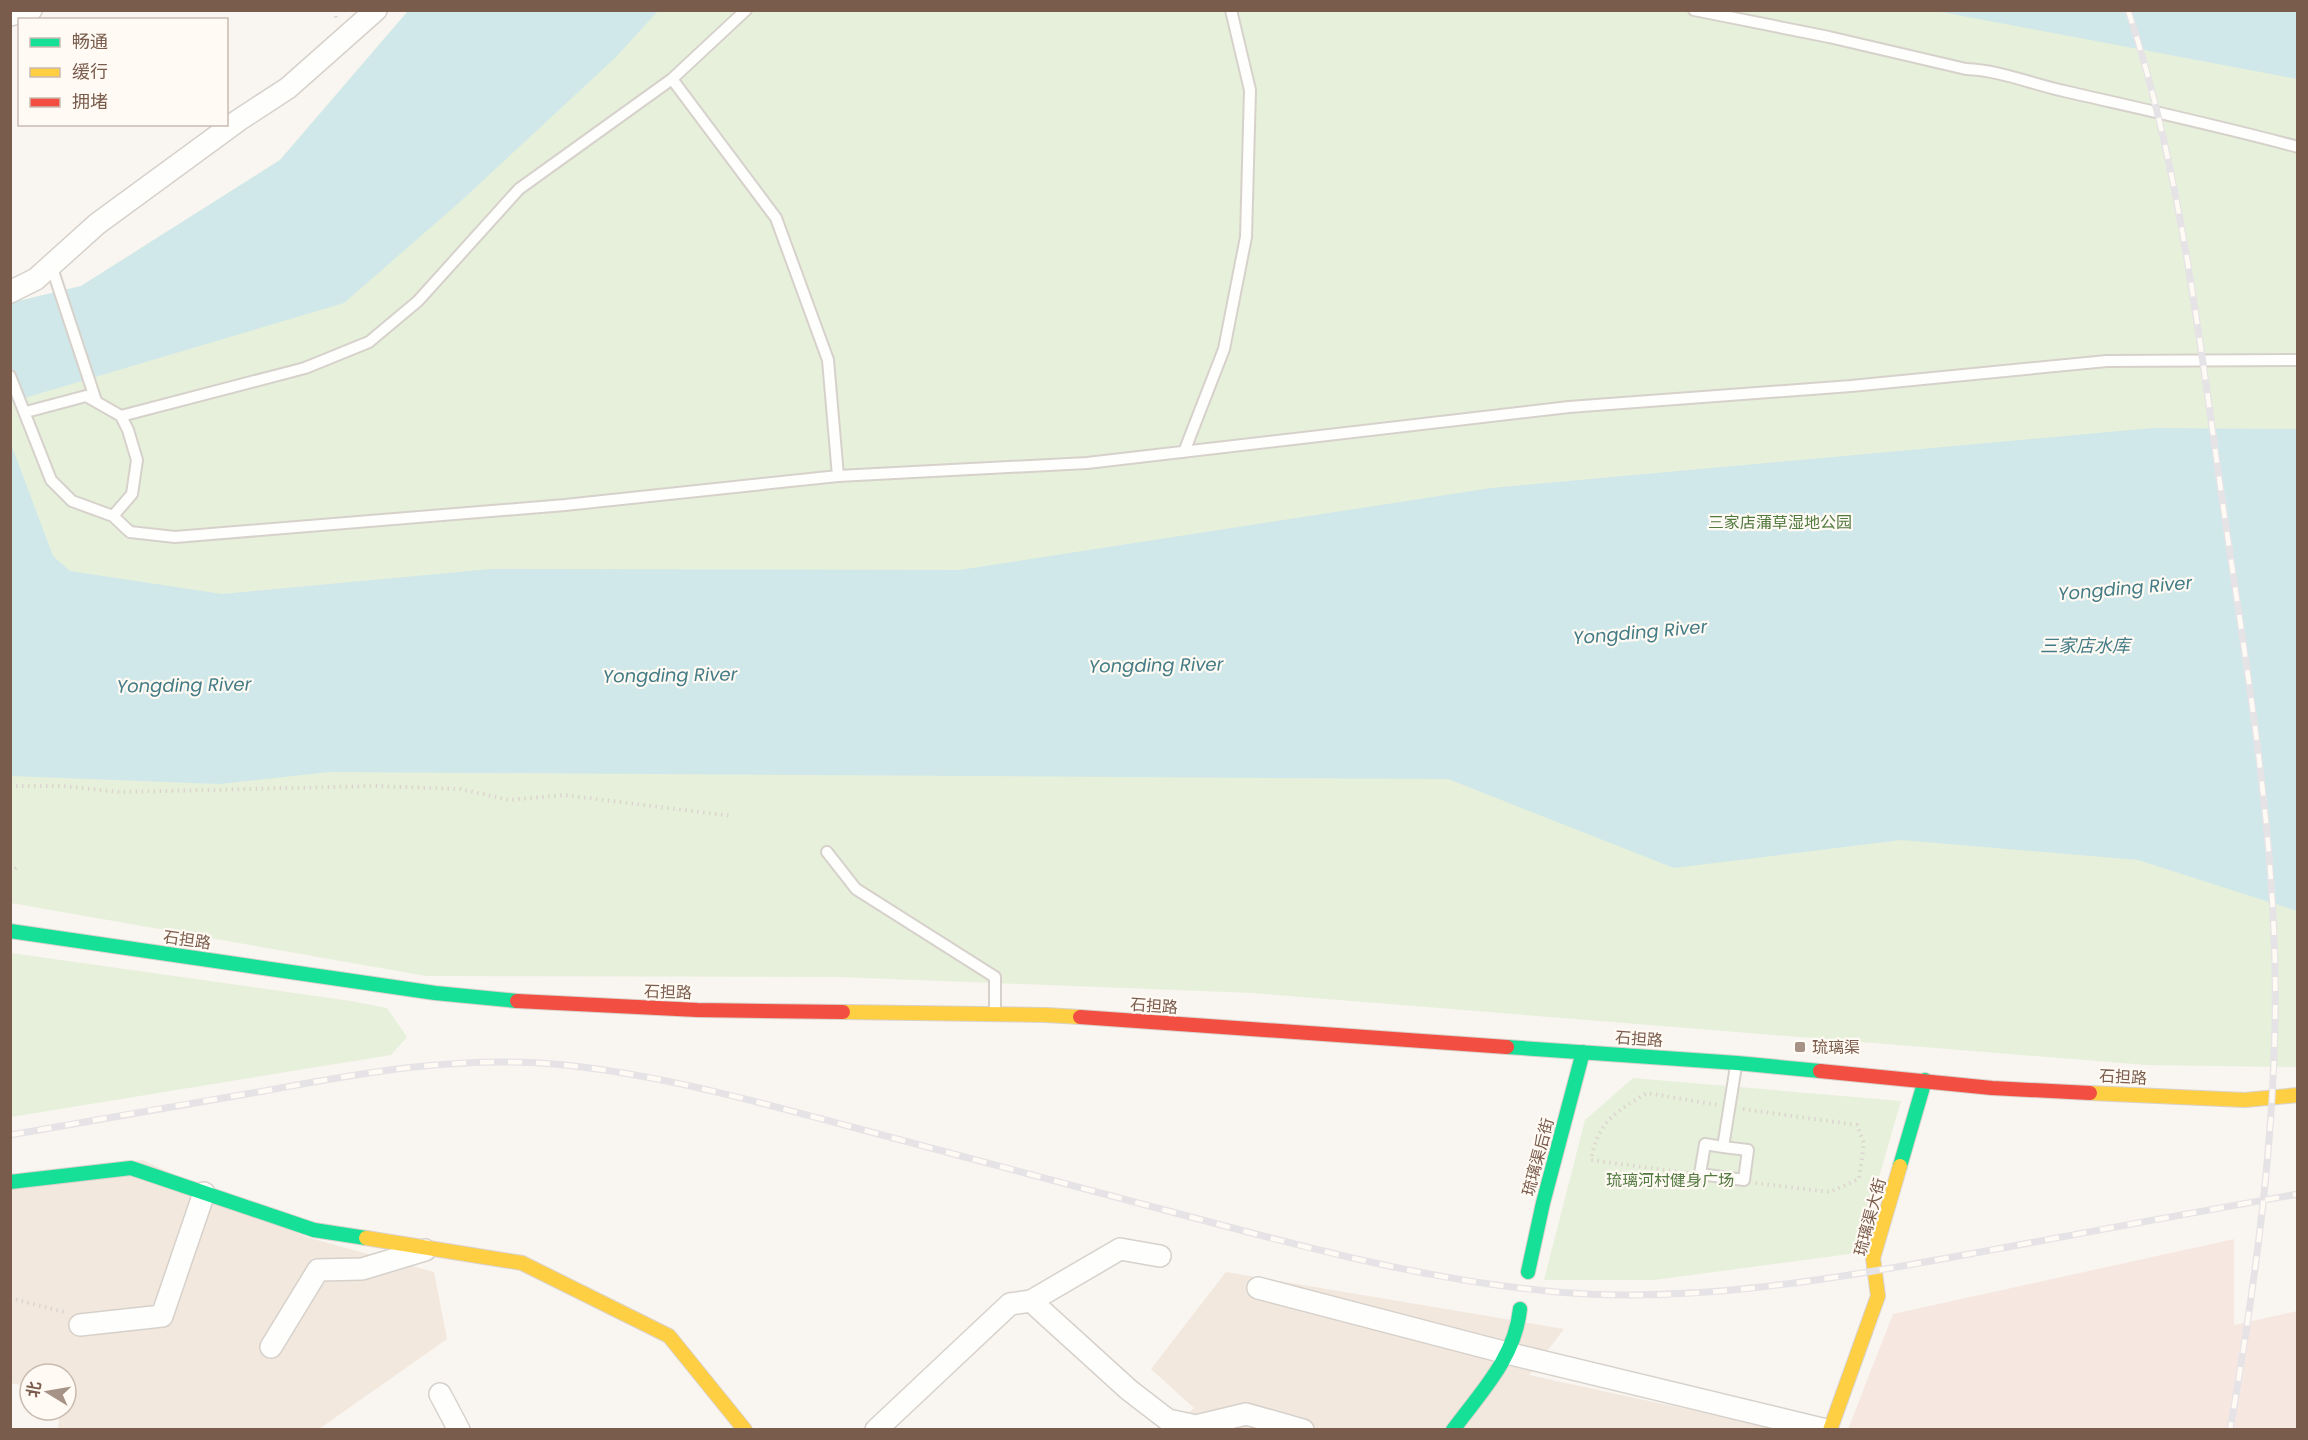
<svg xmlns="http://www.w3.org/2000/svg" width="2308" height="1440" viewBox="0 0 2308 1440" font-family="Poppins,'Noto Sans SC',sans-serif">
	<rect width="100%" height="100%" fill="#f9f5f0"/>
	<!-- residential -->
	<path fill="#f2e8de" d="M143,1160L306,1237L434,1272L447,1339L319,1429H58L60,1410H66V1374H30V1387L11,1383V1181Z
		M1226,1272L1564,1329L1529,1375L1778,1429H1171L1194,1408L1151,1369Z"/>
	<!-- commercial -->
	<path fill="#f6e8e1" d="M2234,1239V1325L2297,1311V1429H1848L1893,1314Z"/>
	<!-- green -->
	<path fill="#e7f0db" d="M408,11H2297V1067L2146,1065L1252,993L839,977L426,976L11,903L10,303L81,286L280,160Z
		M11,953L351,1001L387,1008L407,1037L391,1055L11,1117Z
		M1633,1078L1901,1101L1857,1253L1654,1280H1544L1585,1120Z"/>
	<!-- water -->
	<path fill="#d0e8ea" d="M408,11H658L615,58L461,201L344,303L11,402L10,303L81,286L280,160Z
		M1936,11H2297V79Z
		M2153,428L2297,429V911L2138,860L1901,840L1674,868L1448,779L330,772L219,784L11,776V444L53,556L70,571L222,594L491,569L959,570L1491,488Z"/>
	<g fill="none" stroke-linecap="round" stroke-linejoin="round">
		<!-- lane casing -->
		<g stroke="#d7d1cb" stroke-width="14">
			<path id="lane" d="M1694,10L1829,37L1966,69C1999,70 2032,84 2064,91C2142,109 2220,126 2298,147
				M672,79L776,218L828,360L838,476
				M51,265L96,401
				M10,376L51,480L72,501L113,516L130,532L175,537L565,505L838,476L1087,463L1569,407L1851,386L2107,361L2298,360
				M26,412L86,396L121,416L305,368L369,342L418,301L519,189L672,79L746,10
				M1184,452L1224,349L1246,237L1250,90L1231,10
				M113,516L132,494L137,460L128,430L121,416
				M827,852L856,889L995,977V1011
				M1723,1147L1705,1144L1700,1174L1744,1180L1748,1150L1723,1147L1736,1066"/>
		</g>
		<!-- street casing -->
		<g stroke="#d7d1cb" stroke-width="24">
			<path id="street" d="M10,15L31,10
				M10,292L36,279L97,224L239,120L288,88L376,10
				M1258,1288L1507,1353L1826,1430
				M1031,1301L1120,1249L1160,1256
				M80,1325L162,1316L204,1193
				M271,1347L318,1270L362,1269L425,1250
				M440,1394L459,1430
				M876,1430L1010,1304L1031,1301L1129,1390L1168,1420L1196,1426L1246,1414L1303,1430"/>
		</g>
		<!-- fast casing -->
		<g stroke="#d9d2cb" stroke-width="16">
			<path id="fast" d="M10,931L435,993L517,1001
				M1507,1047L1737,1063L1820,1071
				M1900,1166L1925,1080
				M10,1182L131,1168L314,1230L366,1238
				M1528,1272L1543,1203L1583,1052
				M1453,1430C1481,1392 1515,1358 1520,1309"/>
		</g>
		<!-- slow casing -->
		<g stroke="#d9d2cb" stroke-width="16">
			<path id="slow" d="M843,1012L1046,1015L1080,1017
				M2090,1093L2245,1100L2298,1095
				M366,1238L522,1263L669,1336L745,1430
				M1830,1430L1878,1296L1873,1258L1900,1166"/>
		</g>
		<!-- jam casing -->
		<g stroke="#d9d2cb" stroke-width="16">
			<path id="jam" d="M517,1001L697,1010L843,1012
				M1080,1017L1507,1047
				M1820,1071L1992,1088L2090,1093"/>
		</g>
		<!-- path -->
		<path stroke="#dcd5d0" stroke-width="4" stroke-dasharray="1.5 4.5" stroke-linecap="butt" d="M335,10L336,19
			M10,786H62L120,792L376,786L460,789L510,800L564,795L732,816
			M10,872L19,866
			M1743,1109L1857,1125L1864,1143L1859,1179L1830,1192L1755,1183
			M1688,1173L1591,1160C1598,1122 1615,1112 1647,1093L1718,1105
			M10,1298L68,1313"/>
		<!-- lane -->
		<use href="#lane" stroke="#fefefd" stroke-width="10"/>
		<!-- street -->
		<use href="#street" stroke="#fefefd" stroke-width="21"/>
		<!-- fast -->
		<use href="#fast" stroke="#16e098" stroke-width="14"/>
		<!-- slow -->
		<use href="#slow" stroke="#ffcf43" stroke-width="14"/>
		<!-- jam -->
		<use href="#jam" stroke="#f24e42" stroke-width="14"/>
		<!-- rail casing -->
		<g stroke="#e6e3e7" stroke-width="7">
			<path id="rail" d="M2128,10C2178,161 2197,320 2219,477C2240,628 2268,782 2274,935C2281,1099 2258,1268 2230,1430
				M10,1135C95,1120 180,1105 264,1091C362,1073 453,1056 554,1064C655,1073 754,1101 852,1127C965,1157 1078,1187 1191,1217C1311,1249 1432,1281 1557,1292C1697,1304 1838,1278 1975,1253C2083,1233 2190,1213 2298,1194"/>
		</g>
		<!-- rail -->
		<use href="#rail" stroke="#fffaf3" stroke-width="4.5" stroke-dasharray="14" stroke-linecap="butt"/>
	</g>
	<!-- markers -->
	<rect fill="#a69286" stroke="#fffaf3" stroke-width="2" x="1794" y="1041" width="12" height="12" rx="3"/>
	<g text-anchor="middle" dominant-baseline="central" stroke-width="4.5" stroke-linejoin="round" paint-order="stroke">
		<!-- park labels -->
		<g font-size="16" fill="#537a41" stroke="#fffaf3">
			<text x="1780" y="522">三家店蒲草湿地公园</text>
			<text x="1670" y="1180">琉璃河村健身广场</text>
		</g>
		<!-- street labels -->
		<g font-size="16" fill="#7a5c4d" stroke="#fffaf3">
			<text transform="translate(187 940) rotate(8)">石担路</text>
			<text transform="translate(668 992) rotate(2)">石担路</text>
			<text transform="translate(1154 1006) rotate(4)">石担路</text>
			<text transform="translate(1639 1039) rotate(4)">石担路</text>
			<text transform="translate(2123 1077) rotate(3)">石担路</text>
			<text transform="translate(1538 1157) rotate(-75)">琉璃渠后街</text>
			<text transform="translate(1870 1217) rotate(-75)">琉璃渠大街</text>
		</g>
		<!-- poi labels -->
		<g font-size="16" fill="#7a5c4d" stroke="#fffaf3" text-anchor="start">
			<text x="1812" y="1047">琉璃渠</text>
		</g>
		<!-- water labels -->
		<g font-size="18" font-style="italic" fill="#437c86" stroke="#fffaf3">
			<text transform="translate(2125 588) rotate(-5)">Yongding River</text>
			<text transform="translate(1640 632) rotate(-5)">Yongding River</text>
			<text x="2085" y="645">三家店水库</text>
			<text transform="translate(1156 665) rotate(-1)">Yongding River</text>
			<text transform="translate(670 675) rotate(-1)">Yongding River</text>
			<text transform="translate(184 685) rotate(-1)">Yongding River</text>
		</g>
	</g>
	<!-- border -->
	<rect width="2308" height="1440" fill="none" stroke="#7a5c4d" stroke-width="24"/>
	<!-- legend -->
	<rect x="18" y="18" width="210" height="108" fill="#fffaf3" stroke="#cabbb1" stroke-width="1.5"/>
	<rect x="30" y="38" width="30" height="9" fill="#16e098" stroke="#cabbb1" stroke-width="1.5"/>
	<text x="72" y="48" font-size="18" fill="#7a5c4d">畅通</text>
	<rect x="30" y="68" width="30" height="9" fill="#ffcf43" stroke="#cabbb1" stroke-width="1.5"/>
	<text x="72" y="78" font-size="18" fill="#7a5c4d">缓行</text>
	<rect x="30" y="98" width="30" height="9" fill="#f24e42" stroke="#cabbb1" stroke-width="1.5"/>
	<text x="72" y="108" font-size="18" fill="#7a5c4d">拥堵</text>
	<!-- north arrow -->
	<g transform="translate(48 1392) rotate(281)"><circle r="28" fill="#fffaf3" stroke="#cabbb1" stroke-width="1.5"/>
	<path d="M0-4.5L10 22L0 15L-10 22Z" fill="#a69286"/>
	<text y="-9" font-size="16" font-weight="bold" text-anchor="middle" fill="#7a5c4d">北</text>
	</g>
</svg>
